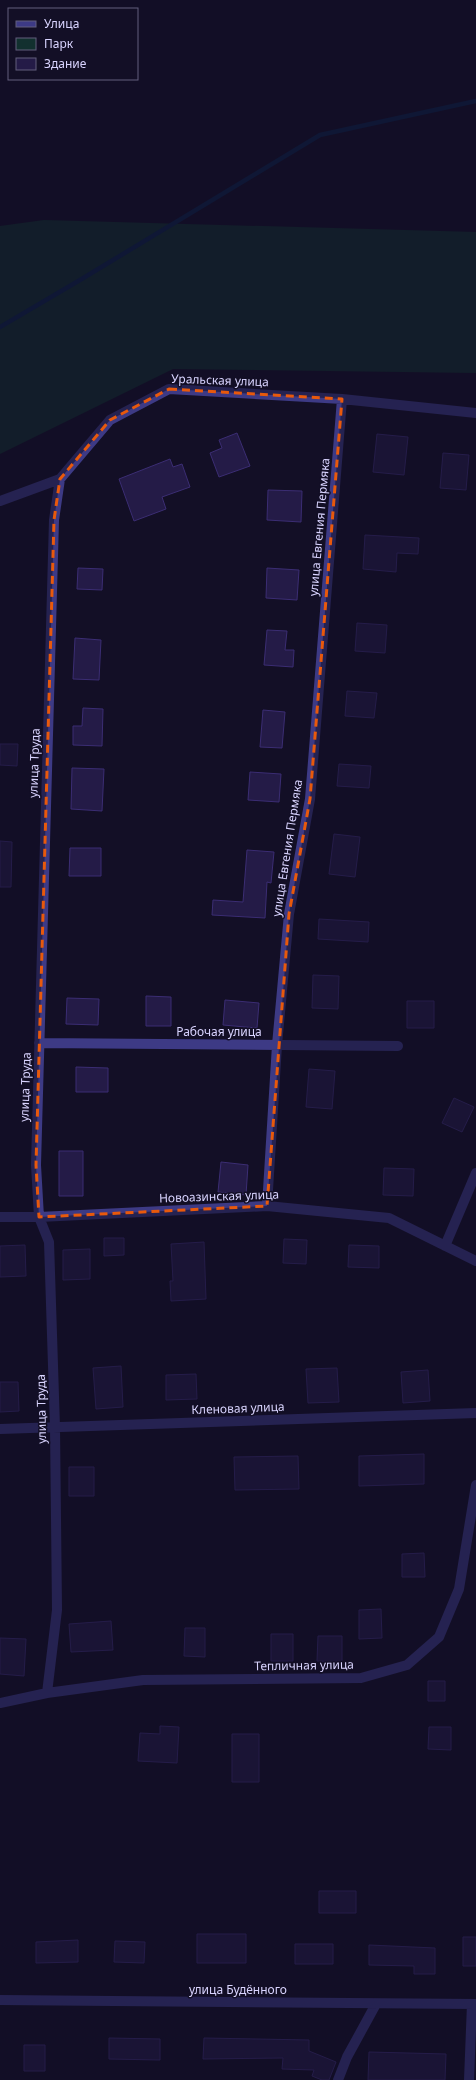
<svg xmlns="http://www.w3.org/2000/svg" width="476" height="2080" viewBox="0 0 476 2080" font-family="'Noto Sans',sans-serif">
	<rect width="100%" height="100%" fill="#130f26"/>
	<!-- green -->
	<path fill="#12302f" d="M44,220L476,232V373L173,369L0,454V226Z"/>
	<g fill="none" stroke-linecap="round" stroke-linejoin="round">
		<!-- stream -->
		<path stroke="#0c2248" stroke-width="4.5" d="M0,327L80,280L320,135L476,101"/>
	</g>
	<!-- building -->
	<path fill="#241b47" stroke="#3b2d73" d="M237,433L250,466L219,477L210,453L222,448L219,440Z
		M377,434L408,437L404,475L373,472Z
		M443,453L469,455L466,490L440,488Z
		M170,459L173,467L182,464L190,487L162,497L166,509L134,521L119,479Z
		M268,490L302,491L301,522L267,520Z
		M365,535L419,538L418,554L397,553L396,572L363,569Z
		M78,568L103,569L102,590L77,589Z
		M267,568L299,570L297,600L266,598Z
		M357,623L387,625L385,653L355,651Z
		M267,630L287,631L285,650H294L293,667L264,665Z
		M75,638L101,640L99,680L73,679Z
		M347,691L377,693L374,718L345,716Z
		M83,708L103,709L102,746L73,745V726H82Z
		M263,710L285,712L282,748L260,747Z
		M0,744H18L17,766L0,765Z
		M339,764L371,766L369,788L337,786Z
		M72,768L104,769L102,811L71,809Z
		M250,772L281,774L279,802L248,800Z
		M334,834L360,837L355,877L329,874Z
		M0,841L12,842L11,887H0Z
		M70,848H101V876H69Z
		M247,850L274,852L271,883L267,882L265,918L212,915L213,900L243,902Z
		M319,919L369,922L368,942L318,939Z
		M313,975L339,976L338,1009L312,1008Z
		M146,996L171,997V1026H146Z
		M67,998L99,999L98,1025L66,1024Z
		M225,1000L259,1003L257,1028L223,1025Z
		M407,1001H434V1028H407Z
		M76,1067L108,1068V1092H76Z
		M309,1069L335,1071L332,1109L306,1107Z
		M454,1098L474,1107L462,1132L442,1123Z
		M59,1151H83V1196H59Z
		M221,1162L248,1165L246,1195L218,1192Z
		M384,1168L414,1169L413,1196L383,1195Z
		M104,1238H124V1255L104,1256Z
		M284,1239L307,1240L306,1264L283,1263Z
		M204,1242L206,1299L171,1301L170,1281H173L171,1244Z
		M25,1245L26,1276L0,1277V1246Z
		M349,1245L379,1246V1268L348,1267Z
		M90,1249V1279L63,1280V1250Z
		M121,1366L123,1407L96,1409L93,1368Z
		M337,1368L339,1402L308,1403L306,1369Z
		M428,1370L430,1401L403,1403L401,1372Z
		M196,1374L197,1399L166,1400V1375Z
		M0,1382H18L19,1411L0,1412Z
		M424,1454V1484L359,1486V1456Z
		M298,1456L299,1489L235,1490L234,1457Z
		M69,1467H94V1496H69Z
		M424,1553L425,1577H402V1554Z
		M381,1609L382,1638L359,1639V1610Z
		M111,1621L113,1650L71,1652L69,1624Z
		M185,1628H205V1657L184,1656Z
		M271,1634H293V1661H271Z
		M318,1636H342V1662L317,1661Z
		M0,1638L26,1639L24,1676L0,1674Z
		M428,1681H445V1701H428Z
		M160,1726L179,1727L177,1763L138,1761L140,1733L160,1734Z
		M429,1727H451V1750L428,1749Z
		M232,1734H259V1782H232Z
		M319,1891H356V1913H319Z
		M197,1934H246V1963H197Z
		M463,1937H476V1966H463Z
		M78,1940V1962L36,1963V1942Z
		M115,1941L145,1942L144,1963L114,1962Z
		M295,1944H333V1964H295Z
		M369,1945L435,1948V1974H414V1966L369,1965Z
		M109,2038L160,2039V2060L109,2059Z
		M204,2038L309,2040V2051L336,2062L329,2080H322L312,2076L314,2070L282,2069L283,2058L203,2059Z
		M24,2045H45V2071H24Z
		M369,2052L446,2054L445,2080H368Z"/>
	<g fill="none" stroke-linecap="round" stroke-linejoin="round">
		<!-- minor -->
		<path stroke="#3d3a85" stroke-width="10" d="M0,501L60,479L110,420L169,389L342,399L476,413
			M39,1043L398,1046
			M267,1206L277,1045L289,914L310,799L342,399
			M0,1217H39L267,1206L389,1218L476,1261
			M445,1246L476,1173
			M0,1429L476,1413
			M47,1693L57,1610L55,1427L49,1242L39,1217L36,1165L54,520L60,479
			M0,1703L47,1693L143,1680L361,1678L407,1665L439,1637L459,1589L476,1485
			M0,2000L476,2004
			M338,2080L347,2057L376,2004
			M469,2080L472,2004"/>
	</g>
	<!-- marked area -->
	<path d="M0 0H476V2080H0ZM169,389L342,399L310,799L289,914L267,1206L39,1217L36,1165L54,520L60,479L110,420Z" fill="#130f26" fill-opacity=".55" fill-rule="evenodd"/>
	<path fill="none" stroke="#e8590c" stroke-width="3" stroke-dasharray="8 5" stroke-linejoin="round" d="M169,389L342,399L310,799L289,914L267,1206L39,1217L36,1165L54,520L60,479L110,420Z"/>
	<g text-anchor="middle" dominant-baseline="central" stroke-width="3" stroke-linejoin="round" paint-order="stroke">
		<!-- street labels -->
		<g font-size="12" fill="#d9d4ff" stroke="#130f26">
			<text transform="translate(220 380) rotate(2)">Уральская улица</text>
			<text transform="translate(319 527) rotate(-85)">улица Евгения Пермяка</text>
			<text transform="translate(34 763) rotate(-88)">улица Труда</text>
			<text transform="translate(287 848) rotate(-81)">улица Евгения Пермяка</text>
			<text x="219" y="1031">Рабочая улица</text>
			<text transform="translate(25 1087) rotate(-88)">улица Труда</text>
			<text transform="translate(219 1196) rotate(-2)">Новоазинская улица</text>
			<text transform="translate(238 1408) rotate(-2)">Кленовая улица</text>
			<text transform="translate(41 1409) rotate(-91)">улица Труда</text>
			<text transform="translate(304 1665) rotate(-1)">Тепличная улица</text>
			<text x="238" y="1989">улица Будённого</text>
		</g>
	</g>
	<!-- legend -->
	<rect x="8" y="8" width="130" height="72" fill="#130f26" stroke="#625e7d"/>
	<rect x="16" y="21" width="20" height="6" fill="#3d3a85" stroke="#625e7d"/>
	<text x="44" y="28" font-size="12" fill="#d9d4ff">Улица</text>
	<rect x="16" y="38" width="20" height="12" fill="#12302f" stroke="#625e7d"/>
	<text x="44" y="48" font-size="12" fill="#d9d4ff">Парк</text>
	<rect x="16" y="58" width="20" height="12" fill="#241b47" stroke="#625e7d"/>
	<text x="44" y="68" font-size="12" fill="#d9d4ff">Здание</text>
</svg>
